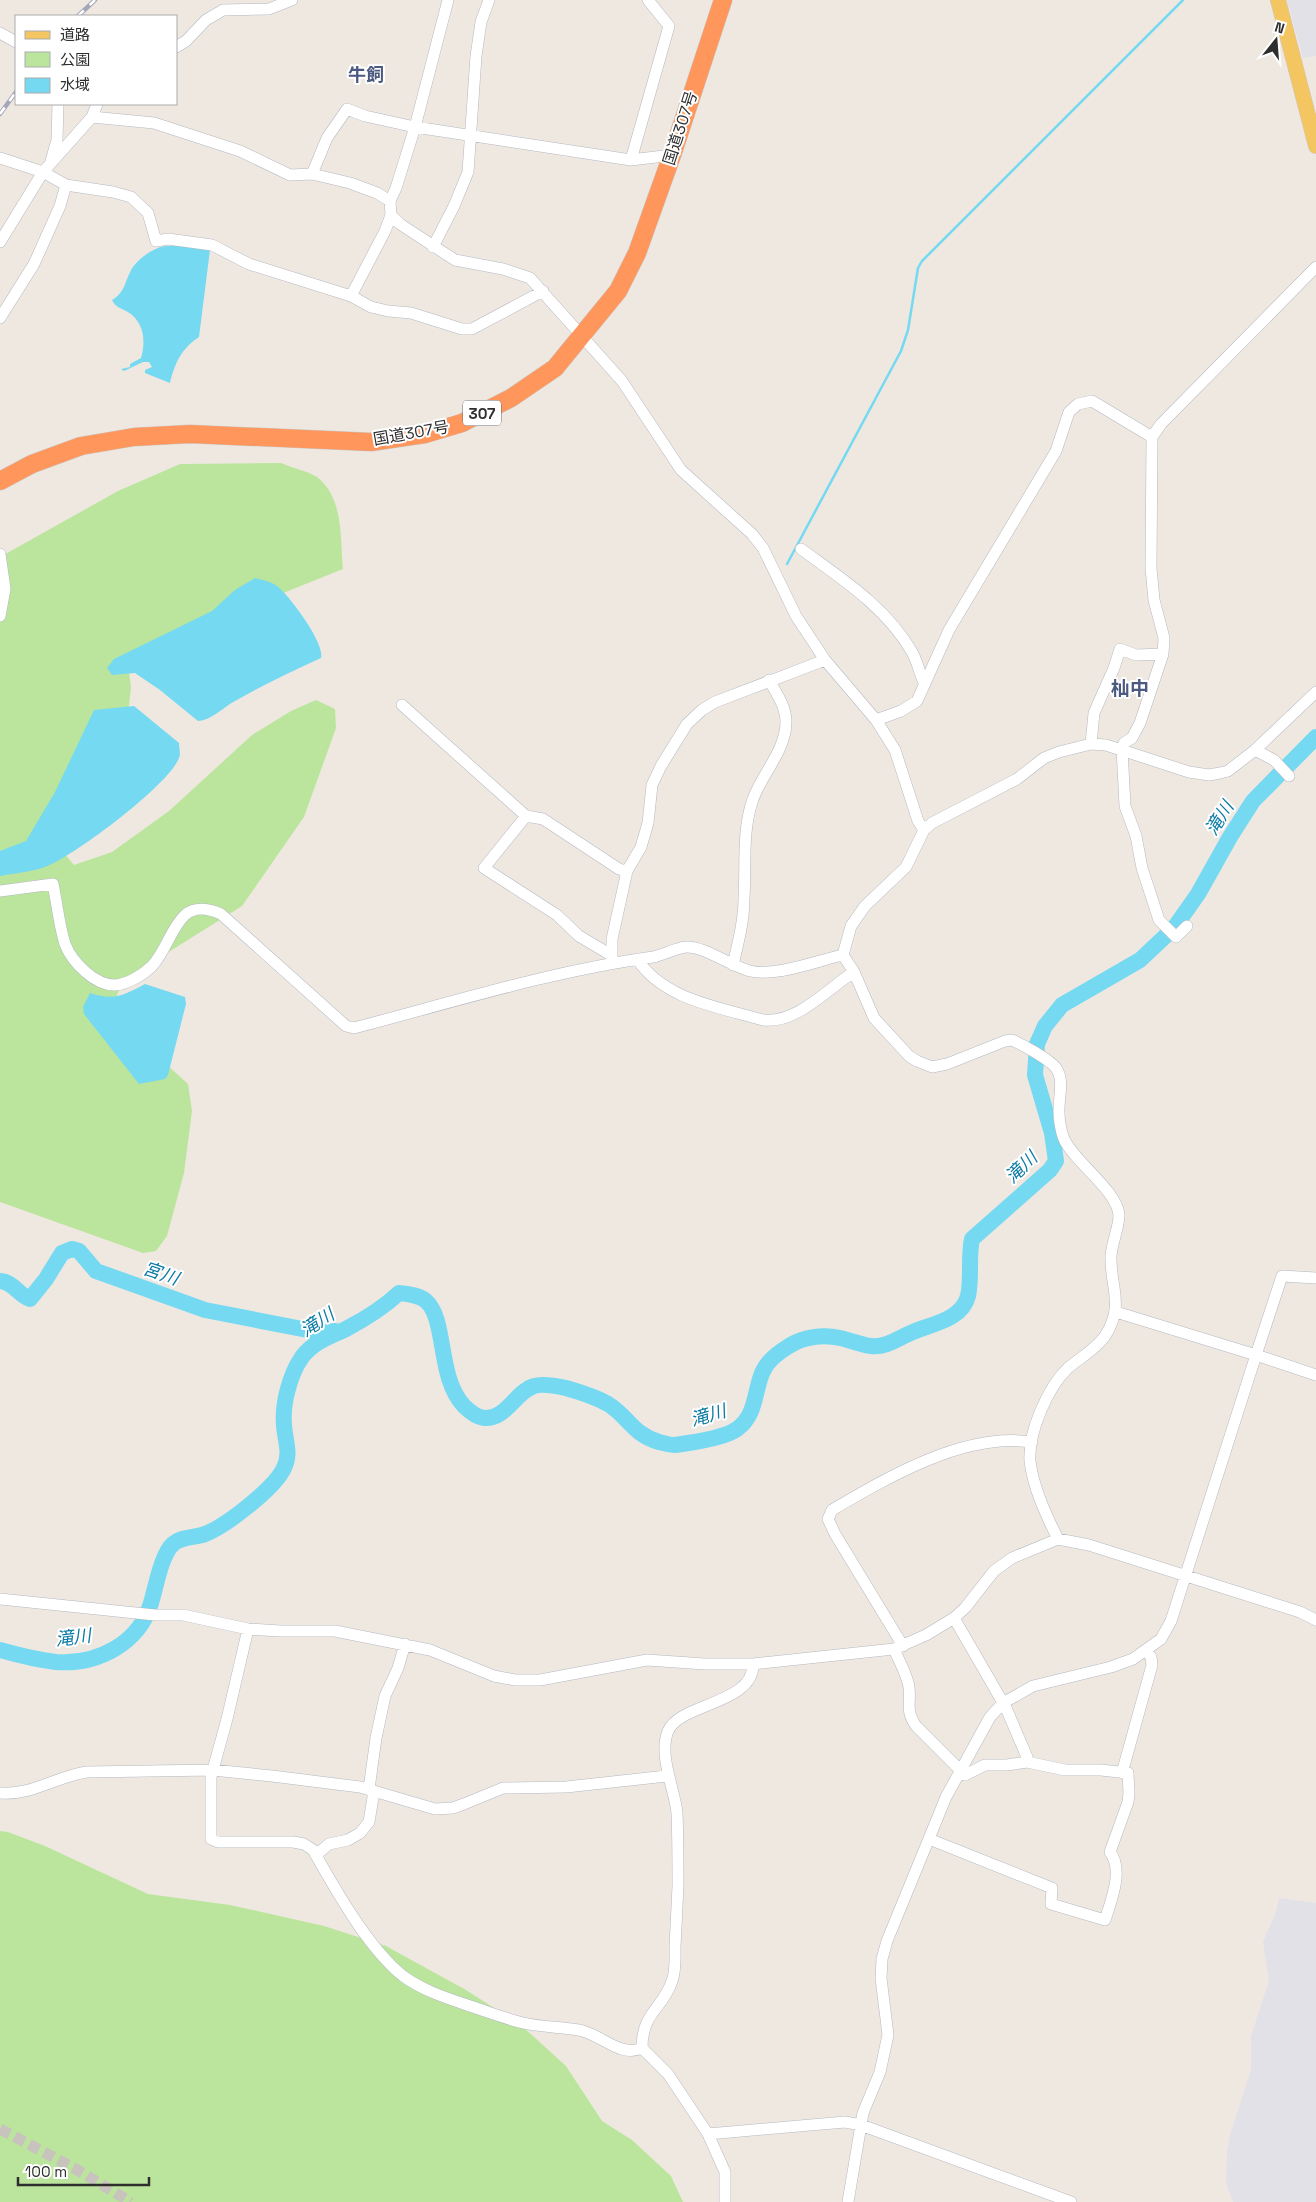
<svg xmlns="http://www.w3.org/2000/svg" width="1316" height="2202" viewBox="0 0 1316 2202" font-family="'Space Grotesk','Noto Sans JP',sans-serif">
	<rect width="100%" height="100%" fill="#efe8e1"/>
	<!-- industrial -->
	<path fill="#e2e1e8" d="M1287,0H1316V56L1303,58Z
		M1279,1898L1316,1903V2202H1233L1226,2184L1227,2153L1230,2135L1251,2070V2036L1269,1981L1263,1942L1276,1912Z"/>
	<!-- green -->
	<path fill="#bbe59d" d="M281,463C292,468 308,471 317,477C344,498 340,538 343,569L132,654L128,665L131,687L128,715L63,852L74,865L112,852L169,811L252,735L291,711L316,700L335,709L336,728L304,817L242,906L124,980L115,999L152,1051L188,1084L192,1111L184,1173L167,1236L156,1251L143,1253L0,1202V557L118,491L180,464Z
		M0,1831L8,1832L45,1846L148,1894L230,1905L324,1926L386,1946L466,1990L522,2026L566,2066L602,2121L632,2140L671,2176L683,2202H0Z"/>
	<!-- water -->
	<path fill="#74d9f1" d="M166,246H187L210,250L199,337C181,349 175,363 170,383L145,373V370L152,367L149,362H143L124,371L121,369L130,367V364L141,358C146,341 144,322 128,312C121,308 116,308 112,300C126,292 125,279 133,267C139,258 155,247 166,246Z
		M255,578C262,580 270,581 277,586C289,595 325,643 321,658C292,671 263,685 235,701C222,708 212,720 198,721L160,690L135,673L112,675L107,668L114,659L212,611L235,590Z
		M134,706L179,743C179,748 181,754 179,758C169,785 73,857 45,867C31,872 15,873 0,876V851L26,841L55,792L94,710Z
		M145,984L185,997L186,1004L168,1075L165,1079L139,1084L84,1014L83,1007L90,993C114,1001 124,995 145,984Z"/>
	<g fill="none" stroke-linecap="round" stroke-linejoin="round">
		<!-- stream -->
		<path stroke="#74d9f1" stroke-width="2.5" d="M787,564L901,351L908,330L918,268L922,261L1183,0"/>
		<!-- river -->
		<path stroke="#74d9f1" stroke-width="16" d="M0,1281C14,1282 18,1295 30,1299L46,1279L62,1253L72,1249L79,1251L96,1271L205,1310L323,1333L335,1331
			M0,1650C18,1655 37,1660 56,1662C97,1665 139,1644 151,1603C156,1587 161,1555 173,1544C182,1536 195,1538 205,1534C226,1526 273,1489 283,1470C292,1454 285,1442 284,1425C282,1404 290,1374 302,1357C314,1341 330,1337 346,1329C365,1319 384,1307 399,1293C408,1294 419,1295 426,1301C447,1319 437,1378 464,1406C469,1411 476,1417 484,1418C506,1420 516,1391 534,1386C543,1383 557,1386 566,1388C580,1392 596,1397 608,1404C629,1417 632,1434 659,1442C664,1443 669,1445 675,1445C690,1443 725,1438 737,1429C757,1415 754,1390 763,1371C768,1360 779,1352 789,1346C803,1337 823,1334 840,1338C850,1340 861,1345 871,1346C886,1348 900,1337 913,1332C931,1324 962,1320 968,1296C972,1279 968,1257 972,1239L1050,1170L1056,1161L1052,1133L1035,1075L1037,1044L1045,1026L1062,1005L1140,960L1174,928L1198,894L1230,837L1253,801L1316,737"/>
		<!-- minor-tunnel -->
		<path stroke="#c8c3bd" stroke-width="11" stroke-dasharray="11 5.5" stroke-linecap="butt" d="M0,2129L74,2168L131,2202"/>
		<!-- minor casing -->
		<g stroke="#b4b8c1" stroke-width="12">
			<path id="minor" d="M448,0L415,127L396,188L390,201L391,215L400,224L455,260L503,269L530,278L622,381L681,470L752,534L763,548L796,616L825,660L876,720L895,750L918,821L924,830
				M0,33L16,42
				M176,47L186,41L206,20L223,10L269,9L292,0
				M92,117L154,123L240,151L290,175L312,174L350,183L377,193L390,201
				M0,158L43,172L66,185L113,192L131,197L148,213L156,241L168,239L212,245L249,264L351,296L371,307L388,311L411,313L462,329H472L543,291
				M631,160L669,26L648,0
				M51,161L57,140L58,104
				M312,174L327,138L347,109L365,116L415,127L631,160L672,155
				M0,242L43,172L92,117L97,104
				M433,247L454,206L468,172L476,56L481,22L489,0
				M351,296L385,231L391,215
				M0,318L34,264L60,206L66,185
				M801,549C842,579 886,607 912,652C918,662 919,674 925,684
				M0,554L5,589L0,616
				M402,705L526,816L543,819L619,869L627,871
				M876,720L901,711L917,701L949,630L1056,451L1069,412L1078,404L1092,401L1152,437
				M1091,744L1094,713L1114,668L1120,649L1136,655L1163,654
				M1255,750L1274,760L1289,776
				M526,816L484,868L557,915L579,936L611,955
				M0,891L53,884C57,903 59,925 65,944C72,962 95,986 116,985C128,984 144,974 152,966C166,951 171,928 185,915C195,906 210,909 221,914L346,1026L354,1028C453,1002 552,971 653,957C664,955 675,948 686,947C704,946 731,966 750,971C776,977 816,961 843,955
				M1187,926L1176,937L1159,920L1142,868L1136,836L1125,806L1122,749L1124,743L1132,738L1140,723L1163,654L1164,638L1154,600L1151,568L1152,437L1161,424L1316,267
				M637,959C664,1000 719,1007 763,1020C797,1024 827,989 854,972
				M612,962V939L627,871L641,847L648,823L652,785L661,766L687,724L702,710L715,702L825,660
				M733,965C738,943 744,921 744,898C746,866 742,833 752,802C760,776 786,751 786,722C786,706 776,693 769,680
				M1116,1312L1256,1355L1282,1276L1316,1278
				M1058,1539C1046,1515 1033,1487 1030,1461C1028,1432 1048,1387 1068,1368C1081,1357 1095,1350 1105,1336C1125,1305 1110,1287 1111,1256C1112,1242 1119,1228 1119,1215C1117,1190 1074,1162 1064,1139C1061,1132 1059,1120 1059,1113C1058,1099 1065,1081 1056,1068C1049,1059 1023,1045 1012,1040L1005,1041L947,1064L932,1067L917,1061L909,1056L874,1018L854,972L843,955L851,926L865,906L906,867L924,830L932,823L1017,779L1044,758L1059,752L1091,744L1106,745L1189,772L1209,775L1220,773L1228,771L1255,750L1316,692
				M0,1599L155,1615H183L248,1629L280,1631H335L430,1650L494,1676L515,1680H540L647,1660L705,1664H753L894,1649L926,1635L954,1618L965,1608L994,1571L1012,1558L1058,1539L1089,1545L1300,1612L1316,1620
				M954,1618L1006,1708L1027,1757V1762
				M248,1629L227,1719L211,1777V1839L218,1842H293L304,1844L313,1850C335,1889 368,1948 403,1976C425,1992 450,1999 476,2008C491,2013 507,2019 523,2023C541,2027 561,2027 579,2030C601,2034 620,2058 642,2048
				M903,1646L835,1534L828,1519L832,1510C888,1477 965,1432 1032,1442
				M894,1649C899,1661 907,1674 909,1687C911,1704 905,1710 916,1726L965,1775L985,1765H1007L1027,1762L1065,1770H1101L1128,1773L1129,1793L1128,1802L1110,1852C1124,1870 1111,1901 1105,1920L1051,1904L1052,1888L929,1839
				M1122,1773L1152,1665L1151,1657L1146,1651
				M369,1789L376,1738L385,1696L398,1668L405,1644
				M0,1793C31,1796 57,1776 87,1772L213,1770L272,1776L360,1787L435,1809L453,1808L464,1804L503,1788L566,1787L667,1776
				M316,1855L329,1844L348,1840L360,1833L369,1822L374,1791
				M708,2134L845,2122L861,2125L1071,2202
				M725,2202V2172L708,2134L668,2074L642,2048C642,2012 663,2009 672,1981C676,1971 675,1957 675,1947C676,1926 677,1906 678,1886C678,1862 678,1837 677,1813C675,1790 658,1755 668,1731C680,1703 754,1704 753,1664
				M848,2202L863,2113L880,2072L888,2035L881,1978L882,1959L887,1941L946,1797L990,1717L1003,1703L1033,1686L1111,1667L1133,1659L1161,1639L1171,1621L1256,1355L1316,1375"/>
		</g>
		<!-- major casing -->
		<g stroke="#c9c9c9" stroke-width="16">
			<path id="major" d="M1278,0L1316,146"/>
		</g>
		<!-- highway casing -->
		<g stroke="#c9c9c9" stroke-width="19">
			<path id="highway" d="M0,481L32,464L81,446L134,437L190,434L371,442L425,434L462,423L511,398L555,368L618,291L637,253L672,155L723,0"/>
		</g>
		<!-- minor -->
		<use href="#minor" stroke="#fff" stroke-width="11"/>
		<!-- major -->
		<use href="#major" stroke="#f3c662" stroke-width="15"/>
		<!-- highway -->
		<use href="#highway" stroke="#ff965c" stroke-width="18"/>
		<!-- rail casing -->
		<g stroke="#a3a7b8" stroke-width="4.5">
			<path id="rail" d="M78,16L95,0
				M0,114L16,92"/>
		</g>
		<!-- rail -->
		<use href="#rail" stroke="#fff" stroke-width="2.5" stroke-dasharray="8" stroke-linecap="butt"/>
	</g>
	<g text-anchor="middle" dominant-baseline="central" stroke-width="4" stroke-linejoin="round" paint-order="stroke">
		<!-- shield labels -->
		<rect fill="#fff" stroke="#6d6d6d" stroke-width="1" x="463" y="400.5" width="38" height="25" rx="4"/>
		<g font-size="15" font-weight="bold" fill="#2e2e2e">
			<text x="482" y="413">307</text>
		</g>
		<!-- street labels -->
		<g font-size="16" fill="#2e2e2e" stroke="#fff">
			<text transform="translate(680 128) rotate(-72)">国道307号</text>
			<text transform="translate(411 433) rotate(-10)">国道307号</text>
		</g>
		<!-- neighbourhood labels -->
		<g font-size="18" font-weight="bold" fill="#4c5980" stroke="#fff">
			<text x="366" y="74">牛飼</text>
		</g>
		<!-- water labels -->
		<g font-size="18" font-style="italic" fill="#0c7ba4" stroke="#fff">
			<text transform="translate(1219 818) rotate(-58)">滝川</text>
			<text transform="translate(1021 1167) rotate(-44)">滝川</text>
			<text transform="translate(161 1273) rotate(19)">宮川</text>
			<text transform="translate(317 1322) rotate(-33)">滝川</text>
			<text transform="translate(708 1415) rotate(-16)">滝川</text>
			<text transform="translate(73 1637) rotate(-7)">滝川</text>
		</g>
		<!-- quarter labels -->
		<g font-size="19" font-weight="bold" fill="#4c5980" stroke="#fff">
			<text x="1130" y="688">杣中</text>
		</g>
	</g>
	<!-- legend -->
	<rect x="15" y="15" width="162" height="90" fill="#ffffff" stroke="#ababab"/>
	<rect x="25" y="31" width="25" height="8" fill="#f3c662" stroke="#ababab"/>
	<text x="60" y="40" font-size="15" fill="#2e2e2e">道路</text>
	<rect x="25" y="52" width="25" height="15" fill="#bbe59d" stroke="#ababab"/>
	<text x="60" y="65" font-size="15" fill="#2e2e2e">公園</text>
	<rect x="25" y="78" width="25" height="15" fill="#74d9f1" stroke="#ababab"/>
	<text x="60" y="90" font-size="15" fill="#2e2e2e">水域</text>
	<!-- north arrow -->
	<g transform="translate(1276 40) rotate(17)" stroke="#ffffff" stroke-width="4" paint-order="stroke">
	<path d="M0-4L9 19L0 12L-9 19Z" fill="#2e2e2e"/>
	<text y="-8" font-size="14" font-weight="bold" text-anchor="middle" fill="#2e2e2e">N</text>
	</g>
	<!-- scale -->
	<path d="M18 2177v8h131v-8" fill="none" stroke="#2e2e2e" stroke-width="2.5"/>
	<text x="25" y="2177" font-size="15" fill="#2e2e2e" stroke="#ffffff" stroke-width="4" paint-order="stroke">100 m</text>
</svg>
